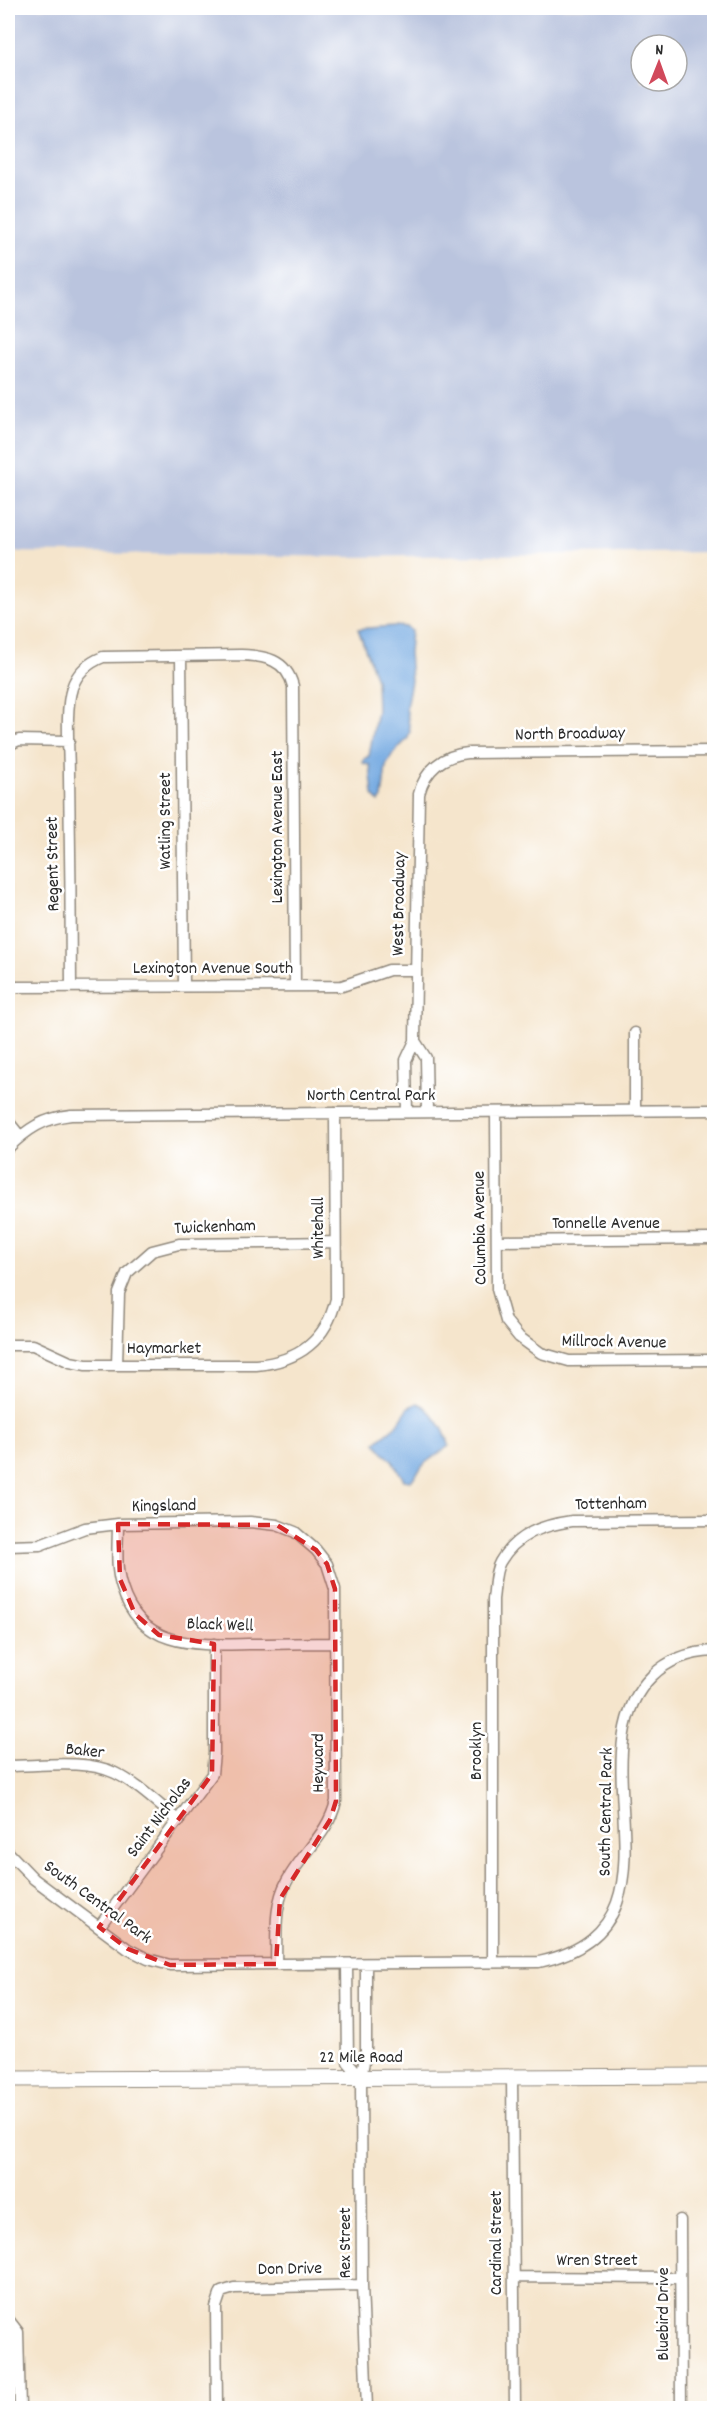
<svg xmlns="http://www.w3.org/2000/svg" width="722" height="2416" viewBox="0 0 722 2416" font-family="Dekko,sans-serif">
	<rect width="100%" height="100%" fill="#fff"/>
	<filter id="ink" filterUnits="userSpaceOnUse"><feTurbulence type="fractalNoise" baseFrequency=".0167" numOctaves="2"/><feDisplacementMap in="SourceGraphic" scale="12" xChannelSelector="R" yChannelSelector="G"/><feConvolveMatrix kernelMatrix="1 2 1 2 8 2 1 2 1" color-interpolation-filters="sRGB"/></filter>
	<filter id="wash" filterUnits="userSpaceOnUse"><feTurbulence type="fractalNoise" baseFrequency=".008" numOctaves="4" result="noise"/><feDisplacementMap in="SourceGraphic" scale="24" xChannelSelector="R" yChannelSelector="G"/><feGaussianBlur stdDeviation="1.35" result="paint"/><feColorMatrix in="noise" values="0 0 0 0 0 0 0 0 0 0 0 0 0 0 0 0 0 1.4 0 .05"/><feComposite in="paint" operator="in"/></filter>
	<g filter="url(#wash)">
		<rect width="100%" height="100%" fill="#f5e5cc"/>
		<!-- industrial -->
		<path fill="#bac4de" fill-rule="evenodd" d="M8,8H714V552L348,557L8,552ZM641,45H677V81H641Z"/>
		<!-- water -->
		<path fill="#73a9e1" stroke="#4f6a86" stroke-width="1.5" d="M394,626L407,627L411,631L409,652L411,681L406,707L410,731L408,738L392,755L386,766L382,798L379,802L373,795L370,765L363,763L364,759L369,756L377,710L376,679L358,629Z
			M418,1403C430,1407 448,1434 449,1446L425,1463L411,1481L404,1480L392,1460L383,1453L376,1442L397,1425L409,1407Z"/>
	</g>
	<g filter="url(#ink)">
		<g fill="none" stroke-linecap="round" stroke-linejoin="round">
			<!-- street casing -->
			<g stroke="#90887c" stroke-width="13">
				<path id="street" d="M181,656L184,986
					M8,745L19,740L69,741
					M8,987L342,986L389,970H416
					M71,987C71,916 70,846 69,775C69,751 65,709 72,688C77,672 88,663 103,657L241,655C265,656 286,659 293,686L295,986
					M635,1033V1111
					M415,1041L426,1058L427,1112
					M407,1112L406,1060L415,1041L419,794C425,770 443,755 468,753L714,751
					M496,1113L497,1289L506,1321L519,1337L541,1353L569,1361L714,1360
					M8,1121L20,1136
					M8,1148C27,1129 44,1118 71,1115L714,1110
					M497,1241L714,1239
					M8,1345H33L70,1362L86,1365H256C299,1361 326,1341 336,1299L335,1113
					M117,1365L119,1293L127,1273L152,1251L179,1244L335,1242
					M118,1524C118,1545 115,1568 122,1588C141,1649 196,1645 248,1644C277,1644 306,1643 335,1643
					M8,1546L40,1545L85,1528L118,1524L250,1522L277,1525L295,1532L316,1550L327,1564L335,1589L336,1801C329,1833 302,1853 287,1881C273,1906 277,1937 276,1964
					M8,1766C39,1766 86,1759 115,1773C138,1784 159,1805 179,1821
					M8,1852L34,1879L128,1949L148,1959L170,1965L539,1962C698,1927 570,1756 652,1676C669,1659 691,1652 714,1651
					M99,1927L212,1774L214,1753V1644
					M493,1962V1599C495,1587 494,1572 500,1562C516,1534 543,1525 572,1521L714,1520
					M347,1964L348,2062L361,2077
					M366,1964V2052L361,2077L362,2285L367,2408
					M512,2077L515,2408
					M680,2220L681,2408
					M514,2277L679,2278
					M8,2319L18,2332L20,2408
					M217,2408L216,2307L221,2292L234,2288L362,2285"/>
			</g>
			<!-- secondary casing -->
			<g stroke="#90887c" stroke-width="17">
				<path id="secondary" d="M8,2079L714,2076"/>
			</g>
			<!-- street -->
			<use href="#street" stroke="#fff" stroke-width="10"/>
			<!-- secondary -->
			<use href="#secondary" stroke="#fff" stroke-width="15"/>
		</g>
	</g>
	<!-- marked area -->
	<path fill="#d62828" fill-opacity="0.2" stroke="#d62828" stroke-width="4.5" stroke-dasharray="12 8" stroke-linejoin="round" d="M118,1524L277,1525L316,1550L327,1564L335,1589L336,1801L330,1820L280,1899L276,1964L170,1965L128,1949L99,1927L212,1774L214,1644L159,1635L135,1614L120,1579Z"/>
	<g text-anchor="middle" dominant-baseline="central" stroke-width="5" stroke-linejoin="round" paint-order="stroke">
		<!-- street labels -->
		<g font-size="18" fill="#2b2b2b" stroke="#fff">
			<text transform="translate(570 735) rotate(-1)">North Broadway</text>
			<text transform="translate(166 821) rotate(-90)">Watling Street</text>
			<text transform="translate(278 827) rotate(-90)">Lexington Avenue East</text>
			<text transform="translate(54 864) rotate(-91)">Regent Street</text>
			<text transform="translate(400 904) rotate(-89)">West Broadway</text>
			<text x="213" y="969">Lexington Avenue South</text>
			<text x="371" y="1096">North Central Park</text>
			<text x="606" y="1224">Tonnelle Avenue</text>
			<text transform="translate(215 1228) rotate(-2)">Twickenham</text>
			<text transform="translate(319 1228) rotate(-90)">Whitehall</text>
			<text transform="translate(481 1228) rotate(-91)">Columbia Avenue</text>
			<text transform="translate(614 1343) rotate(1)">Millrock Avenue</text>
			<text x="164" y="1349">Haymarket</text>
			<text transform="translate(611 1505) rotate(-1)">Tottenham</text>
			<text transform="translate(164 1507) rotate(-1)">Kingsland</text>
			<text transform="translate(220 1626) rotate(2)">Black Well</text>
			<text transform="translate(477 1751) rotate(-90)">Brooklyn</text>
			<text transform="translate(85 1752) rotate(6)">Baker</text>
			<text transform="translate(319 1763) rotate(-90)">Heyward</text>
			<text transform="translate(607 1812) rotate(-89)">South Central Park</text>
			<text transform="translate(160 1818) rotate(-53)">Saint Nicholas</text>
			<text transform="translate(97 1903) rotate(36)">South Central Park</text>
			<text x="361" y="2058">22 Mile Road</text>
			<text transform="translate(346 2243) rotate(-90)">Rex Street</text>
			<text transform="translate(497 2243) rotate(-90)">Cardinal Street</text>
			<text x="597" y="2261">Wren Street</text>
			<text transform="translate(290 2270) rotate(-1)">Don Drive</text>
			<text transform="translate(664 2314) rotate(-90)">Bluebird Drive</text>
		</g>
	</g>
	<!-- margin -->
	<rect width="722" height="2416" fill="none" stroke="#fff" stroke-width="30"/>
	<!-- north arrow -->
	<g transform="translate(659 63) rotate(1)"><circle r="28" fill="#ffffff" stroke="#aaaaaa" stroke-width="1.5"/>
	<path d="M0-4.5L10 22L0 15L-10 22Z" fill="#d1495b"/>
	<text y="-9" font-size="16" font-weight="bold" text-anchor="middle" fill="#2b2b2b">N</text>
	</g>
</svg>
